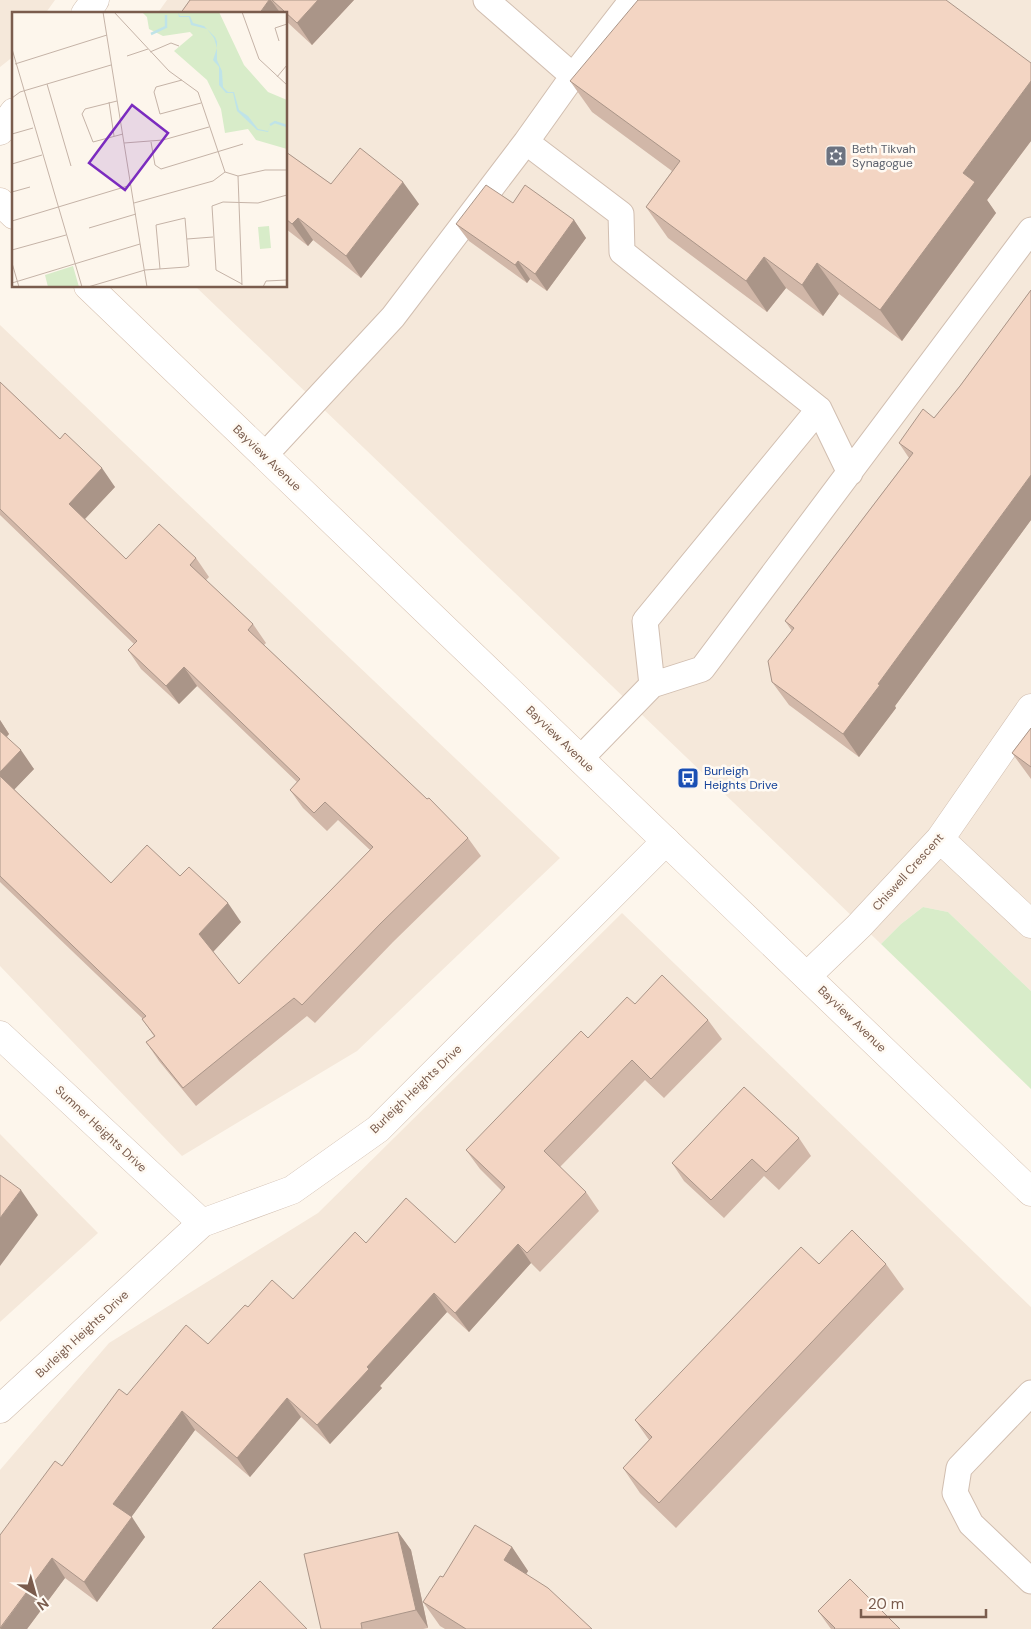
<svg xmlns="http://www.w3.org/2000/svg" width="1031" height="1629" viewBox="0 0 1031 1629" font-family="'DM Sans',sans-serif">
	<rect width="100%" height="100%" fill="#fdf6ec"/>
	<!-- residential -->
	<path fill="#f5e8da" d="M0,0H55L45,14H14V56L0,67Z
		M167,0H1031V991L948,912L923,907L901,924L881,944L195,286H286V14H157Z
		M0,325L560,858L357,1051L182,1156L0,966Z
		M622,913L1031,1307V1629H0V1470L109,1343L318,1213Z
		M0,1134L98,1233L0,1322Z"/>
	<!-- green -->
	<path fill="#d8ecc9" d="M923,907L948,912L1031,991V1089L881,944L901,924Z"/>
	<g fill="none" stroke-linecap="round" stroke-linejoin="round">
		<!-- service casing -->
		<g stroke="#d1beb0" stroke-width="27">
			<path id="service" d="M486,0L573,76
				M526,142L621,214L622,252L819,409L850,473
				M264,456L393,317L526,142L573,76L632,0
				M652,685L645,621L819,409
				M580,759L652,685L702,669L1031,230
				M1031,1393L959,1468L955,1493L971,1524L1031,1581"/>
		</g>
		<!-- minor casing -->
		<g stroke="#d1beb0" stroke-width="29">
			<path id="minor" d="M85,14L95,0
				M0,131L14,112
				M940,839L1031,924
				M807,976L859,926L940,839L1031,708
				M0,1035L202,1223
				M0,1409L202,1223L292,1190L378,1129L666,841"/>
		</g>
		<!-- secondary casing -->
		<g stroke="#d6c0b0" stroke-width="29">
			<path id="secondary" d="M0,202L14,215
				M88,286L1031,1192"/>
		</g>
		<!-- service -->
		<use href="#service" stroke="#fff" stroke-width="25"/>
		<!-- minor -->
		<use href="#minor" stroke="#fff" stroke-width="28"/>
		<!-- secondary -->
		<use href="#secondary" stroke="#fff" stroke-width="28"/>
	</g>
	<!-- wall -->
	<path fill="#d1b7a8" d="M190,0H354L312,45L286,21V14H180Z
		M1031,63V141L987,200L996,213L902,341L839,294L823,316L786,288L767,312L668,238L646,207L672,171L592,112L570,81Z
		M286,152L331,184L419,204L361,278L313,240L308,246L286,229Z
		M513,203L574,220L586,238L547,291L530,279L527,283L469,241L456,224Z
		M1031,290V520L895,706L896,708L859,757L789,705L772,682L792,631L785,621L909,458L899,443L934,418L960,386Z
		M0,382L60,439L115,487L85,519L126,559L196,558L209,577L206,580L253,624L266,643L264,645L468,838L481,856L393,942L315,1023L307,1016L196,1106L159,1061L146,1042L154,1036L142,1019H143L0,882V720L9,734L7,737L34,769L14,789L111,883L180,876L241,922L213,952L239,984L370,850L338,820L327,831L303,808L290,790L297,782L197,686L179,704L141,669L128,650L134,644L0,515Z
		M1031,728V779L1012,753Z
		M635,1004L708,1020L722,1039L664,1098L645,1080L560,1167L586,1192L599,1211L540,1272L531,1263L469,1332L447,1312L380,1386L382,1388L330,1444L301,1417L250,1477L195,1430L131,1517L145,1537L97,1602L65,1578L27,1629H0L62,1466L127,1395L208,1344L248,1307L293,1299L366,1243H455L502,1191L480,1169L466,1150L588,1038Z
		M799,1138L811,1156L779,1190L764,1176L724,1218L684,1181L672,1163Z
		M819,1264H886L904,1289L676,1528L640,1493L623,1468L649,1440L635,1420Z
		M398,1532L411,1550L428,1628L423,1629H321Z
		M512,1547L528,1571L526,1574L592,1629H445L440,1626L423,1602L443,1577Z
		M818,1611L900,1629H831Z"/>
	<!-- shaded-wall -->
	<path fill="#aa9588" d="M269,0H271L281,14H259Z
		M318,0H354L312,45L297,23Z
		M1031,81V141L987,200L996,213L902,341L880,310L963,173Z
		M403,182L419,204L361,278L346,256Z
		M298,218L313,240L308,246L292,224Z
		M574,220L586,238L547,291L535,274Z
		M764,257L786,288L767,312L746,281Z
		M518,261L530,279L527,283L515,265Z
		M817,263L839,294L823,316L802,285Z
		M102,468L115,487L82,522L69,504Z
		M1031,475V520L895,706L896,708L859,757L843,734L878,684Z
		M184,667L197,686L179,704L166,686Z
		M0,720L9,734L3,740L0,735Z
		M21,750L34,769L11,793L0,777V772Z
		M228,903L241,922L212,953L199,934Z
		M21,1190L38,1215L0,1266V1218Z
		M518,1244L531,1263L469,1332L455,1313Z
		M434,1293L447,1312L380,1386L382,1388L330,1444L317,1425L367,1367Z
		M287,1398L301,1417L250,1477L237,1458Z
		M182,1411L195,1430L127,1523L113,1504Z
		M132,1517L145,1537L97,1602L84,1582Z
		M398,1532L411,1550L428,1628L416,1610Z
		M512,1547L528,1571L520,1584L504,1560Z
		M52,1558L65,1578L27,1629H0Z"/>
	<!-- building -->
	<path fill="#f3d5c3" stroke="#aa9588" d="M190,0H269L259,14H180Z
		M272,0H318L297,23Z
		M638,0H946L1031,63V81L963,173L975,182L880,310L817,263L802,285L764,257L746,281L646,207L680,161L570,81Z
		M360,148L403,182L346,256L298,218L292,224L286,219V152L331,184Z
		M486,185L513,203L525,185L574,220L535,274L518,261L515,265L456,224Z
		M1031,290V475L878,684L880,685L843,734L772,682L768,661L794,628L785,621L913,453L899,443L923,409L934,418L960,386Z
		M0,382L60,439L65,433L102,468L69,504L126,559L159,524L196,558L190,565L253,624L248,630L427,799L429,798L468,838L380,924L302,1005L294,998L183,1088L146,1042L155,1036L142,1019L146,1016L0,876V776L111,883L147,845L180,876L189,867L228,903L199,934L239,984L373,847L325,802L314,813L290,790L300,779L184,667L166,686L128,650L137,641L0,509Z
		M1031,728V767L1012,753Z
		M0,731L21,750L0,772Z
		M662,975L708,1020L651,1079L632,1060L544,1151L586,1192L527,1253L518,1244L455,1313L434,1293L367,1367L369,1369L317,1425L287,1398L237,1458L182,1411L113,1504L132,1517L84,1582L52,1558L0,1628V1535L55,1461L62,1466L119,1389L127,1395L186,1325L208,1344L245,1305L248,1307L272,1280L293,1299L355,1232L366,1243L406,1198L455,1243L505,1187L466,1150L581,1031L588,1038L627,997L635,1004Z
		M744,1087L799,1138L766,1172L752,1159L711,1200L672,1163Z
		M0,1175L21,1190L0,1218Z
		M852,1230L886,1264L659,1503L623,1468L652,1437L635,1420L801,1247L819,1264Z
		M475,1525L512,1547L504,1560L548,1588L592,1629H466L423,1602L440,1576L443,1577Z
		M398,1532L416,1610L361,1623L362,1629H321L304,1554Z
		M850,1579L900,1629H834L835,1628L818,1611Z
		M260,1581L307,1629H212Z"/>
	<!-- icons -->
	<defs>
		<g id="synagogue-square" transform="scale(1.125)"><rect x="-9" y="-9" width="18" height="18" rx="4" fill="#6b7280" stroke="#fffaf3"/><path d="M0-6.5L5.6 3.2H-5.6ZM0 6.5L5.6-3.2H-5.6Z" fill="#fff"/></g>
		<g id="bus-square" transform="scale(1.125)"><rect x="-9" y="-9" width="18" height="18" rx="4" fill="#1a4fb4" stroke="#fffaf3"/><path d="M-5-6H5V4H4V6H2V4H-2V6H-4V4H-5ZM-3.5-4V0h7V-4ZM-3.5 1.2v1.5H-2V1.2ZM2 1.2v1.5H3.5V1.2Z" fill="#fff"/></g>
	</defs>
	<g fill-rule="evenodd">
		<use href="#synagogue-square" x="836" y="156"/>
		<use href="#bus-square" x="688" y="778"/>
	</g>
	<g text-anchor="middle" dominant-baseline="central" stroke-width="5" stroke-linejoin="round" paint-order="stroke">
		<!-- worship labels -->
		<g font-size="12" fill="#5b616d" stroke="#fffaf3" text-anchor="start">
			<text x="852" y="149">Beth Tikvah<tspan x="852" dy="14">Synagogue</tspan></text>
		</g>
		<!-- street labels -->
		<g font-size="12" fill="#7a5c4d" stroke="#fffaf3">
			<text transform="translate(267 458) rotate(44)">Bayview Avenue</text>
			<text transform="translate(560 739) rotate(44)">Bayview Avenue</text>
			<text transform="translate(908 872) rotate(-48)">Chiswell Crescent</text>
			<text transform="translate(852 1019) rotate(44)">Bayview Avenue</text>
			<text transform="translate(416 1089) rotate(-44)">Burleigh Heights Drive</text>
			<text transform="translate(101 1129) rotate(43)">Sumner Heights Drive</text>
			<text transform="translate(82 1334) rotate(-43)">Burleigh Heights Drive</text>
		</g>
		<!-- transit labels -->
		<g font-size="12" fill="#164399" stroke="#fffaf3" text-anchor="start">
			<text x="704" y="771">Burleigh<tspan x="704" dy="14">Heights Drive</tspan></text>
		</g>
	</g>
	<!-- overview -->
	<g transform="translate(12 12)">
		<rect width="275" height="275" fill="#fdf6ec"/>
		<path d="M130,0H207L232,53L256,80L275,88V137L244,128L236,117L213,121L209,97L195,68L162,39L181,23L178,20L151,24L137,17L135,5ZM257,214L259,236L248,237L246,215ZM61,254L67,275H36L33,263Z" fill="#d8ecc9"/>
		<path d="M166,0L168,4H178L181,11L192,14L203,25L205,30V48L210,59L211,75L216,80H222L227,98L236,104L246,117L256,119L258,113L256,120L245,118L225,99L221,81H214L207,73V55L201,48L205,36L202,26L195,17L179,13L177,5H167Z" fill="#bfe3e8"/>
		<path fill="none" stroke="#bfe3e8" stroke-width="2.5" d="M139,22L154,15V3M258,113L263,110L275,114"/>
		<path fill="none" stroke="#c5b3a7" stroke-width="1" d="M91,0L135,275M102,0L157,59L186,80L213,160L226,164L253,158H275M230,0L247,47L275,73M267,29L263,16L275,12M0,37L70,275M138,40L159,31L167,34M115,44L136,37M3,52L95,23M265,65L275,53M170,68L144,75L142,80L148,102L189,91M35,72L59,154M0,86L8,80L99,53M105,89L73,97L70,102L81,130L111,122M97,90L102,124M0,122L21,116M139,130L143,153L149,157L231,132M112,131L151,128L197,115M0,152L30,143M226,164L230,273M0,180L18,175M122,191L201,169L213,160M0,209L119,173M275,210V226M77,216L124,202M175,227L201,225M0,238L54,223M0,251L7,275M0,271L128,232M230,272L204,258L200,194L211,190L246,191L275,183M76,275L133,258L174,255L177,254L173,206L144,213L148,257M251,275L254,269L275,268"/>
		<path fill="#7b2cbf" fill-opacity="0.15" stroke="#7b2cbf" stroke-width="2.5" d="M120,93L156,121L113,178L77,151Z"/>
		<rect width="275" height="275" fill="none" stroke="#7a5c4d" stroke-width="2.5"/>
	</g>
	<!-- north arrow -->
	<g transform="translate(35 1594) rotate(143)" stroke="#fffaf3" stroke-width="4" paint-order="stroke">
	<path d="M0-4L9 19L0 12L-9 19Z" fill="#7a5c4d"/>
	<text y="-8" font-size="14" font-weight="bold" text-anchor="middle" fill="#7a5c4d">N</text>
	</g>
	<!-- scale -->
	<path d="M861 1609v8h125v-8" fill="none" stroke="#7a5c4d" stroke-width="2.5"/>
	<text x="868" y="1609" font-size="15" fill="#7a5c4d" stroke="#fffaf3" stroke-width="4" paint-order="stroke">20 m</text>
</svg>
